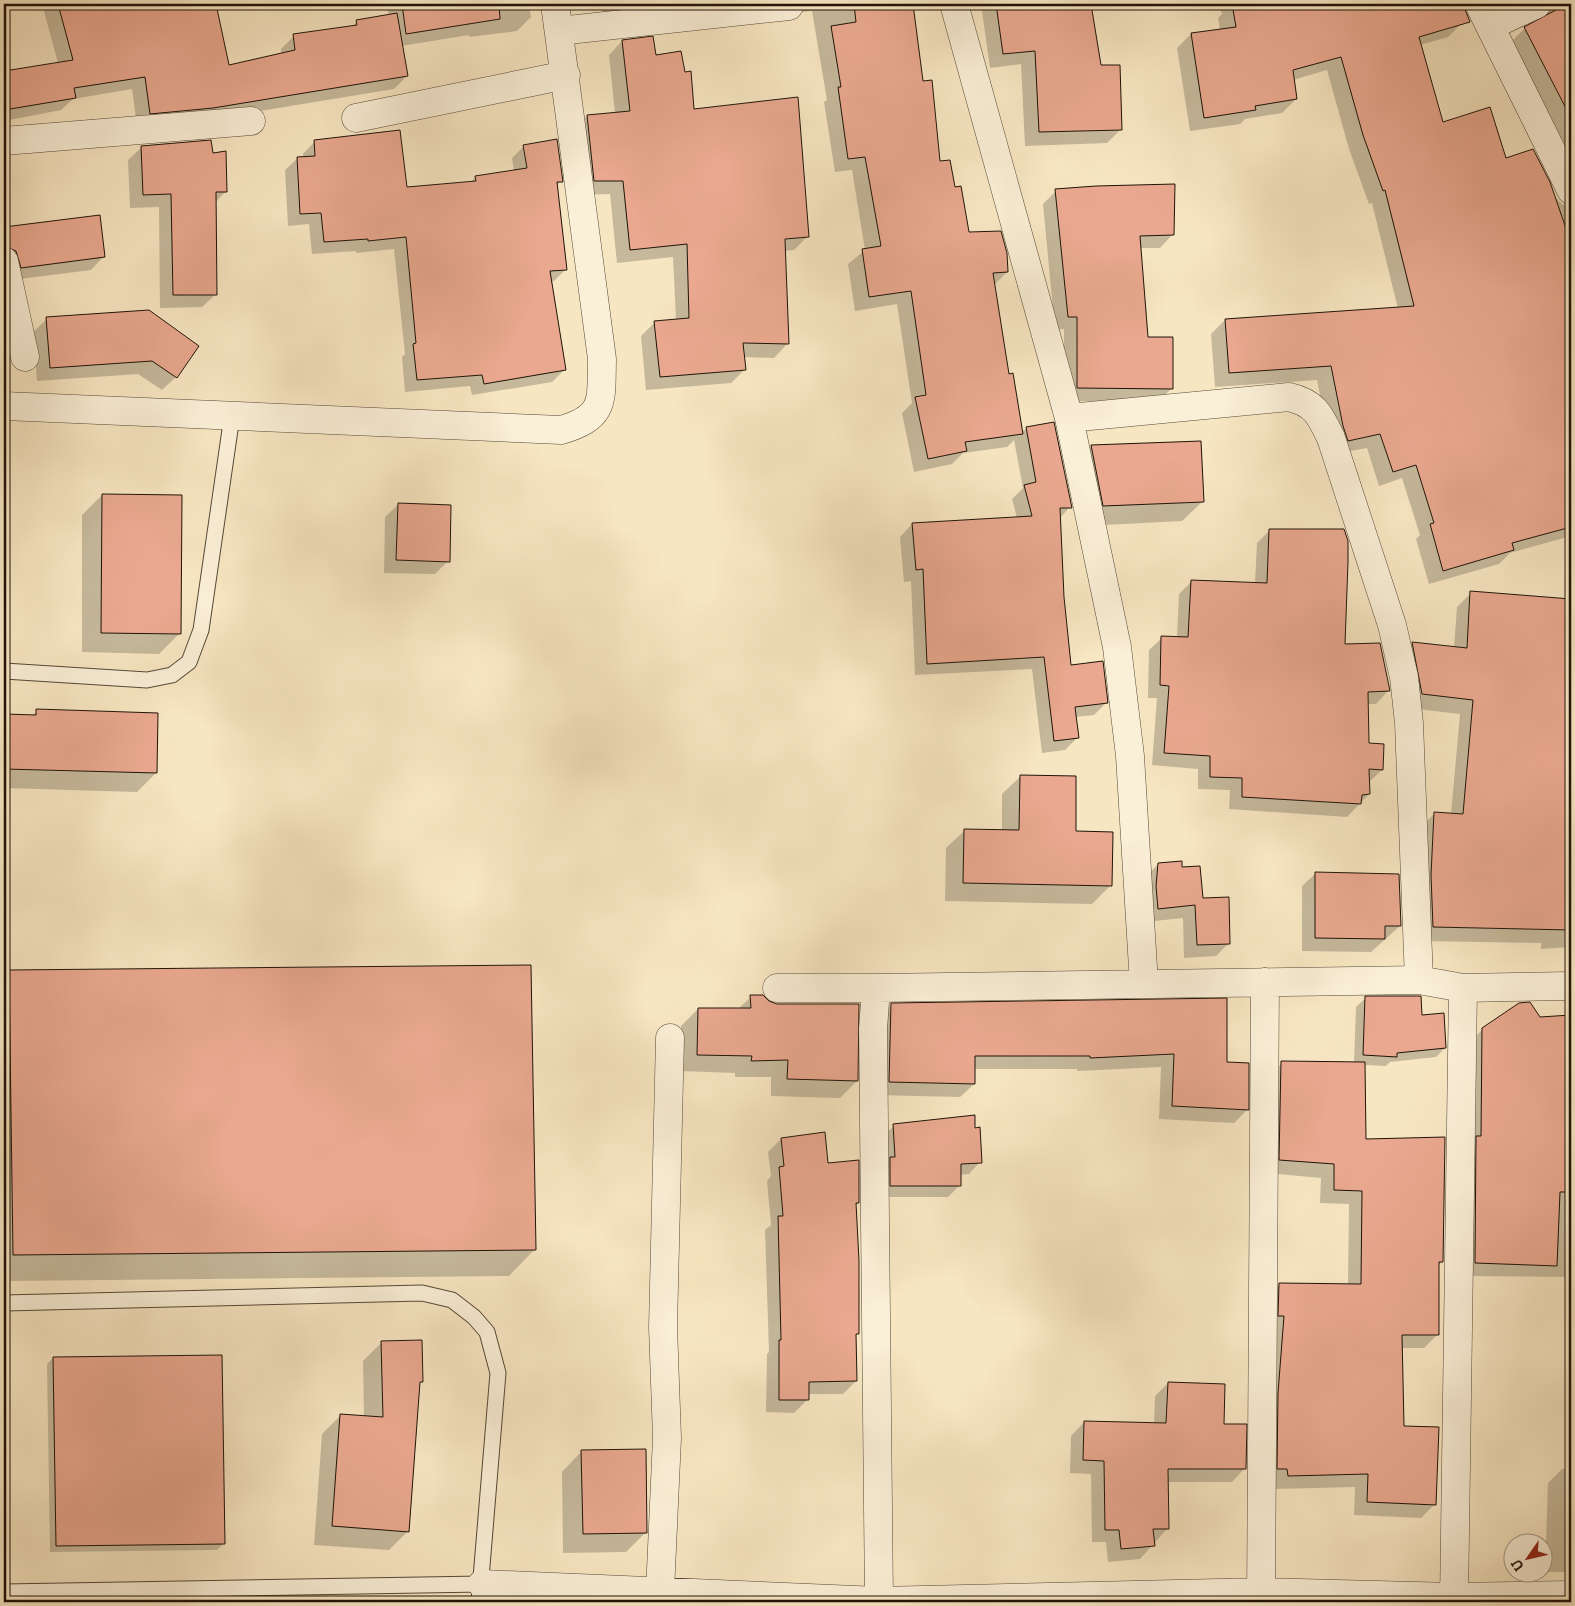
<svg xmlns="http://www.w3.org/2000/svg" width="1575" height="1606" viewBox="0 0 1575 1606" font-family="'IM FELL DW Pica',serif">
	<rect width="100%" height="100%" fill="#f7e6c2"/>
	<filter id="stains"><feTurbulence type="fractalNoise" baseFrequency=".004" numOctaves="4"/><feColorMatrix values="0 0 0 0 .2 0 0 0 0 .09 0 0 0 0 .02 0 0 0 .5 -.17"/></filter>
	<radialGradient id="worn" r=".72"><stop offset=".6" stop-color="#630" stop-opacity="0"/><stop offset="1" stop-color="#630" stop-opacity=".3"/></radialGradient>
	<!-- shadow -->
	<path fill="#0003" d="M42,4H215L228,67L281,54V49L294,36L351,28L357,21L389,16L387,4H529L531,17L517,31L469,37V35L401,46L407,76L394,89L199,121L137,126L132,89L73,99L61,110L4,121V73L58,63Z
		M602,4H648V5L634,19L604,22Z
		M801,4H912L922,82L939,163L953,188L968,234L1007,272L994,285L1008,375L1021,433L1027,428L1070,507L1059,519L1063,598L1070,666L1107,702L1094,715L1075,717L1077,738L1065,750L1042,753L1032,669L915,675L911,581L904,582L900,537L912,524L1017,518L1012,499L1023,488L1014,440L1007,447L963,453L952,464L914,472L902,413L912,403L897,304L855,311L848,264L865,250L852,170L835,172L824,102L827,100L812,11L802,12Z
		M981,4H1090L1100,67L1121,129L1107,143L1025,146L1021,64L990,68Z
		M1219,4H1456L1462,23L1448,37L1420,45L1442,123L1506,160L1533,151L1556,198L1562,204L1571,207V215L1565,218L1571,233V536L1510,553L1499,564L1429,584L1416,539L1420,535L1402,478L1379,486L1367,448L1334,454L1329,441L1317,380L1215,387L1211,334L1225,320L1398,309L1372,203L1369,204L1349,149L1327,70L1293,80L1296,99L1282,113L1245,119L1240,124L1190,131L1177,48L1191,34L1220,30L1218,18L1222,14Z
		M1529,4H1571V201L1511,42L1525,28L1539,21L1538,12Z
		M652,38L655,56L693,110L807,237L794,250L784,251L787,344L774,358L743,357L744,370L731,383L646,390L641,336L655,322L676,320L673,257L617,263L610,194L581,195L574,129L587,116L615,113L609,55L622,41Z
		M315,141L406,189L470,183L475,177L514,171L512,158L524,146L561,181L556,186L566,269L554,281L550,282L564,370L552,382L472,395L470,386L405,392L402,357L405,354L394,249L356,253V251L312,254L309,224L288,226L285,170L298,158H303V154Z
		M142,147L212,154L226,191L215,203L216,294L202,307L160,308L159,207L130,208L128,160Z
		M1056,191L1173,234L1160,248H1140L1147,338L1172,388L1158,402L1064,401V329L1055,330L1043,204Z
		M6,240L104,256L91,270L12,280Z
		M47,319L198,346L176,377L162,390L138,374L37,381L33,332Z
		M1200,442L1203,501L1182,521L1084,526L1071,466L1091,446Z
		M102,495L179,634L159,654L82,652V515Z
		M399,504L448,561L435,574L384,573L385,517Z
		M1270,530L1344,646L1388,691L1376,704H1367L1368,745L1382,770L1368,783L1369,794L1347,817L1229,809L1230,790L1198,789V769L1152,765L1157,698H1148L1149,650L1162,638H1177L1179,594L1192,581L1255,584L1257,543Z
		M1471,593L1571,600V947L1541,949V943L1419,941L1420,828L1434,814H1451L1460,714L1408,708L1399,657L1412,643L1454,648L1457,607Z
		M37,711L156,773L137,792L4,788V716L31,717Z
		M1021,776L1075,832L1110,886L1092,904L945,901L946,848L965,830L1002,831V794Z
		M1158,864L1181,869L1202,900L1229,943L1216,956L1184,958L1183,918L1145,922V878Z
		M1316,873L1400,926L1371,952L1302,951V886Z
		M10,971L535,1249L509,1276L4,1281V977Z
		M751,997L857,1081L840,1098L771,1096V1077H735V1073L681,1071V1026L698,1009H738Z
		M1366,998L1421,1016L1445,1048L1436,1057L1390,1062L1386,1066L1364,1065V1140L1442,1262L1437,1266L1438,1334L1424,1348H1401L1403,1427L1435,1504L1421,1518L1354,1515L1355,1487L1274,1489L1265,1299L1279,1285H1348L1349,1204L1320,1203L1321,1178L1266,1173L1268,1077L1282,1063H1354L1356,1007Z
		M1225,1000V1063L1248,1064L1247,1110L1234,1123L1159,1119L1161,1067L1077,1071V1069H974V1084L960,1097L876,1095L878,1018L891,1005Z
		M1540,1018H1571V1277L1462,1276L1470,1042L1483,1029Z
		M894,1126L974,1129L980,1162L969,1174L960,1175V1185L948,1197H879L882,1137Z
		M781,1139L827,1164L858,1203L854,1206L858,1333L854,1337L856,1381L843,1394H808L807,1400L794,1413L766,1412L767,1354L769,1352L765,1230L771,1225L767,1181L771,1176L768,1152Z
		M382,1342L421,1382L418,1385L408,1531L389,1550L314,1545L322,1434L341,1415L364,1417L363,1361Z
		M53,1358L223,1544L217,1550L50,1552L47,1364Z
		M1168,1383L1223,1425L1245,1468L1232,1482H1167V1529L1140,1559L1108,1562L1106,1542H1092L1091,1474L1070,1473L1071,1436L1084,1422L1154,1424L1155,1396Z
		M582,1451L646,1532L626,1552L563,1553L562,1472Z
		M1562,1469H1571V1572H1545L1548,1483Z"/>
	<!-- building -->
	<path fill="#e9a88f" stroke="#1f1308" d="M58,4H216L229,65L295,50L293,34L357,25L356,20L397,13L408,76L213,108L150,114L145,77L74,88L76,98L4,110V71L73,60Z
		M402,4H499L500,19L406,34Z
		M854,4H913L923,81L932,80L940,161L950,160L955,187L961,186L969,232L1001,231L1007,253L1008,272L993,273L1009,374L1013,373L1023,434L965,442L967,451L928,459L915,397L926,395L911,291L869,297L862,249L881,246L865,157L848,159L838,87H841L831,26L856,22Z
		M996,4H1091L1101,65H1120L1122,130L1039,132L1035,51L1003,54Z
		M1232,4H1463L1470,22L1419,37L1443,122L1490,107L1506,158L1533,149L1550,182L1571,243V527L1512,543L1514,550L1443,571L1430,524L1434,523L1416,465L1393,472L1380,434L1348,441L1343,426L1331,366L1229,373L1225,319L1414,306L1385,190L1383,191L1363,135L1341,57L1293,70L1297,99L1255,106L1256,110L1204,118L1191,33L1236,27Z
		M1567,4H1571V118L1524,27Z
		M653,36L656,55L681,51L685,72L691,71L694,109L798,97L809,237L785,239L789,344L743,343L746,370L660,377L654,321L689,318L687,244L630,250L623,181H594L587,115L630,111L622,40Z
		M400,130L407,187L476,181L475,176L527,168L523,145L557,139L563,182H557L567,270L550,271L566,370L484,384L482,375L417,380L413,344L416,343L406,237L368,241V239L324,242L321,213L300,214L297,157L315,156L314,140Z
		M211,140L213,153L226,151L227,192H216L217,295H173L171,194L143,195L141,146Z
		M1175,184L1174,235L1140,236L1148,337H1173V389L1077,388V317H1068L1055,189L1096,186Z
		M100,215L105,257L21,268L16,251L4,246V227Z
		M149,310L199,346L177,378L152,361L50,368L46,317Z
		M1054,422L1072,508H1060L1064,597L1071,665L1103,661L1108,703L1075,707L1079,738L1054,741L1044,657L927,664L923,569L916,570L912,523L1032,516L1024,485L1036,482L1026,427Z
		M1201,441L1204,502L1103,506L1091,445Z
		M102,494L182,495L181,634L101,633Z
		M398,503L451,505L450,562L396,560Z
		M1269,529H1344L1348,541V562L1345,644L1380,643L1390,691L1368,692L1369,743L1384,744L1383,770L1369,769L1370,794L1362,795L1361,804L1242,797V778L1210,777V756L1164,753L1169,686L1160,685L1161,636L1188,637L1191,580L1267,583Z
		M1470,591L1571,599L1568,656H1571V930L1433,927L1431,875L1434,812L1463,814L1473,700L1422,694L1412,642L1467,648Z
		M36,709L158,713L157,773L4,769V714L36,715Z
		M1020,775L1076,776V831L1113,832L1112,886L963,883L964,829L1019,830Z
		M1182,861V867L1200,866L1203,898L1229,897L1230,944L1197,945L1195,905L1158,909L1156,886L1158,863Z
		M1315,872L1399,874L1401,926H1385V939L1315,938Z
		M531,965L536,1250L13,1255L9,970Z
		M750,995H763L769,1001L777,1004H859L858,1081L787,1079L788,1060L751,1061L752,1056L697,1055L698,1008H751Z
		M1365,996H1421L1422,1015L1444,1013L1446,1048L1397,1053V1057L1363,1055Z
		M1227,998V1062L1249,1063V1110L1172,1106L1174,1054L1090,1058V1056H975V1084L889,1082L891,1003Z
		M1530,1002L1540,1017L1571,1015V1192H1560L1557,1266L1475,1263L1476,1136H1481L1482,1028L1519,1003Z
		M1281,1061L1365,1062L1366,1139L1445,1137L1443,1262H1439V1335H1402L1404,1426L1439,1427L1436,1505L1367,1502L1368,1474L1288,1476L1287,1469H1277L1278,1393L1284,1316H1278L1279,1283L1361,1284L1362,1191L1334,1190V1164L1279,1160Z
		M975,1115V1128L980,1127L982,1163L961,1164V1186H890V1157H895L893,1124Z
		M825,1132L828,1163L859,1160V1203H856L859,1261V1334H856L857,1381L809,1382V1400H779V1340H781L778,1216H783L779,1167L784,1166L781,1138Z
		M422,1340L423,1382H420L409,1532L332,1526L340,1414L383,1417L381,1341Z
		M222,1355L225,1544L56,1546L53,1357Z
		M1168,1382L1225,1384L1224,1424H1247L1246,1469H1168L1169,1529H1153L1155,1546L1121,1549L1119,1530H1105L1104,1461L1083,1460L1084,1421L1166,1423Z
		M646,1449L647,1533L583,1534L581,1450Z"/>
	<g fill="none" stroke-linecap="round" stroke-linejoin="round">
		<!-- service casing -->
		<g stroke="#554836" stroke-width="17">
			<path id="service" d="M4,671L147,680L172,675L189,662L201,630L232,416
				M4,1303L422,1293L452,1300L474,1317L487,1332L498,1373L479,1602
				M4,1592L482,1584"/>
		</g>
		<!-- minor casing -->
		<g stroke="#554836" stroke-width="29">
			<path id="minor" d="M954,4L1069,418L1117,647L1130,756L1144,984
				M1479,4L1571,190
				M1490,26L1537,4
				M559,31L789,6
				M356,118L566,75
				M4,141L251,121
				M4,261L25,357
				M4,406L561,430C606,417 601,401 602,359L555,4
				M1069,418L1289,397C1315,403 1320,415 1331,438L1392,625L1404,677L1409,723L1419,980
				M777,988H876
				M482,1584L879,1601L1261,1592L1454,1597L1571,1595
				M660,1592L667,1438L663,1327L670,1038
				M879,1602L873,1029L876,988L1419,980L1463,988L1571,986
				M1261,1602L1265,982
				M1454,1602L1463,988"/>
		</g>
		<!-- service -->
		<use href="#service" stroke="#faefd7" stroke-width="15"/>
		<!-- minor -->
		<use href="#minor" stroke="#faefd7" stroke-width="28"/>
	</g>
	<!-- margin -->
	<rect width="1575" height="1606" fill="none" stroke="#f7e6c2" stroke-width="20"/>
	<rect x="5" y="5" width="1565" height="1596" fill="none" stroke="#1f1308" stroke-width="2.5"/>
	<rect x="10" y="10" width="1555" height="1586" fill="none" stroke="#1f1308"/>
	<!-- north arrow -->
	<g transform="translate(1528 1558) rotate(236)"><circle r="24" fill="#faefd7" stroke="#a29784"/>
	<path d="M0-4L9 19L0 12L-9 19Z" fill="#8f2418"/>
	<text y="-8" font-size="14" font-weight="bold" text-anchor="middle" fill="#1f1308">U</text>
	</g>
	<rect width="100%" height="100%" filter="url(#stains)"/>
	<rect width="100%" height="100%" fill="url(#worn)"/>
</svg>
